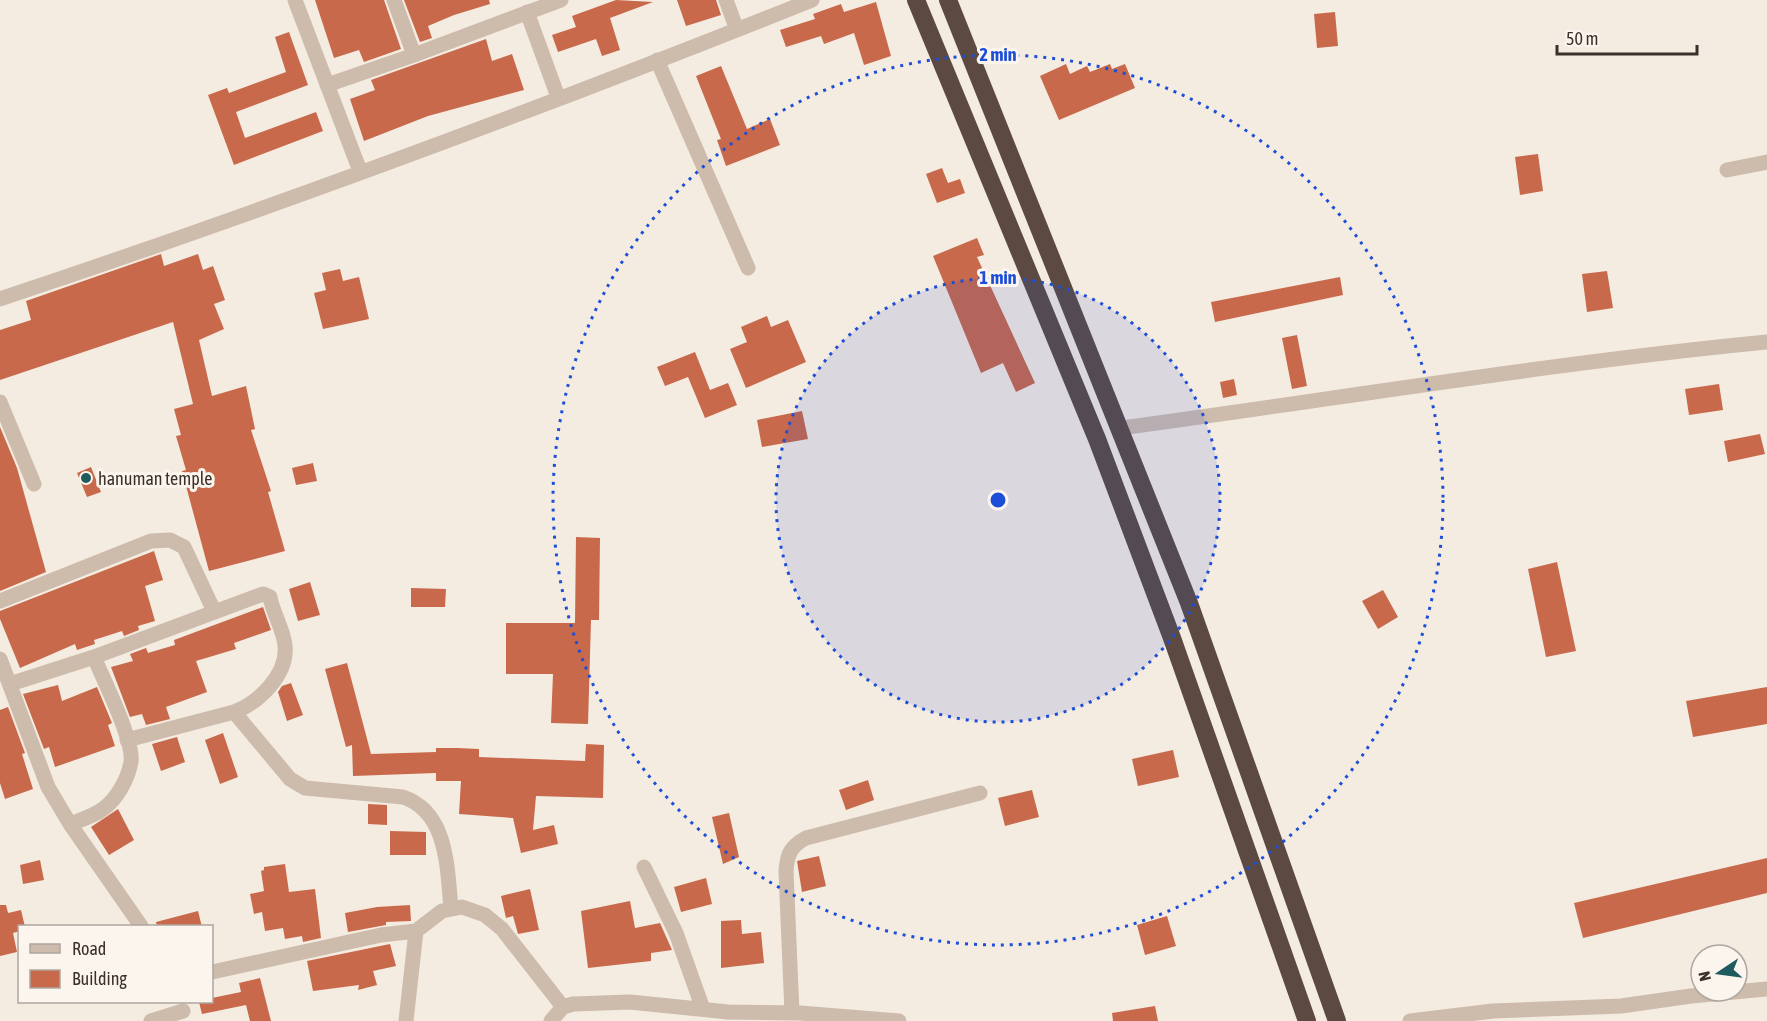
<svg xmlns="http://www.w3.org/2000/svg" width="1767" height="1021" viewBox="0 0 1767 1021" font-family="'Asap Condensed',sans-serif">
	<rect width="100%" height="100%" fill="#f4ebe1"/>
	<!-- building -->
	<path fill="#c8694b" d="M315,0H384L401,49L364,62L359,50L334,58Z
		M404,0H489L490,4L454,15L428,26L432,38L420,42Z
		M616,0L653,2L610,18L620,50L602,56L596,39L558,52L552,35L576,27L572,16Z
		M677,0H716L721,15L686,26Z
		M876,2L891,56L864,65L854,33L824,44L821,36L786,47L780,30L815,19L813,14L841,4L844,12Z
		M1335,12L1338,46L1317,48L1314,14Z
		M289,32L308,85L236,112L245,138L316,112L323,131L234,165L208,95L227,88L229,93L286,72L275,37Z
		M486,39L492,61L512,54L524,90L428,116L364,141L350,99L375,90L371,80Z
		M1066,64L1070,74L1087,66L1090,72L1110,64L1112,69L1125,64L1135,88L1059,120L1040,76Z
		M721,66L747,129L770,119L780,145L726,166L717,140L721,139L696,76Z
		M1538,154L1543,191L1520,195L1515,157Z
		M942,168L948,183L960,179L965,193L937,203L926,174Z
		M977,238L984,255L977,257L1035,383L1016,392L1003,363L981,373L933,256Z
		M161,254L164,266L198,254L203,270L213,266L225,300L214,304L224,329L199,340L212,396L246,386L255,429L251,430L271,491L268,492L285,551L209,571L182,471L186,470L176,436L181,435L174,409L193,404L173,322L0,380V330L31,320L26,301Z
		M340,269L343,281L359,277L369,319L323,329L314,293L326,290L322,273Z
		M1607,271L1613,308L1587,312L1582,274Z
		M1340,277L1343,295L1215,322L1211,302Z
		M767,316L771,327L788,320L806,362L746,388L730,349L747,342L741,327Z
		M1297,335L1307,386L1292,389L1282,338Z
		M695,352L710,390L728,383L737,405L705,418L688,377L665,386L657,367Z
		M1234,379L1237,395L1223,398L1220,382Z
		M1719,384L1723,410L1689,415L1685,389Z
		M802,411L808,439L762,447L757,420Z
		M0,427L17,468L46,572L0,591Z
		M1760,434L1765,454L1728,462L1724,441Z
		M313,463L317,481L296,485L292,468Z
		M91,467L101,492L87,497L77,473Z
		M576,537L600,538L599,620H591L588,724L551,723L553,674H506V623H575Z
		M154,551L163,580L145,586L155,621L138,626L139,630L124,636L122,631L94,640L95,644L77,650L75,644L20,668L0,619V611Z
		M1557,562L1576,651L1546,657L1528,569Z
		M310,582L320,615L298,621L289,589Z
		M411,588L446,589L445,607H411Z
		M1383,590L1398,617L1378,629L1362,601Z
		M263,607L271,630L234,643L236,649L196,661L207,692L166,707L170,719L146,725L142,714L130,717L111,667L133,661L130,654L146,648L148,653L175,645L174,640Z
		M347,663L371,754L436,752V748H457L479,749V757L585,761L586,744L604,745L603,798L536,796L533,830L554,825L558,844L521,853L513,818L459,814L461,781H436V773L353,776L352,745L346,747L325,669Z
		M291,683L303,715L287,721L278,692L282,686Z
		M58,685L62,701L97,687L112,723L108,725L115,746L55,767L49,747L44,749L23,694Z
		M1767,687V724L1693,737L1686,701Z
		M8,707L25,753L22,754L33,789L5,799L0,783V710Z
		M223,733L238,777L220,784L205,740Z
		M177,737L185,762L161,771L152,744Z
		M1173,750L1179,777L1138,786L1132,759Z
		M868,780L874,800L846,810L839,790Z
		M1032,790L1039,817L1005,826L998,798Z
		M368,804L387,805V825L368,824Z
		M118,809L134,840L109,855L91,827Z
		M729,813L739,857L723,864L712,817Z
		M390,831L426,832V855H390Z
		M819,856L826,886L802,892L797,861Z
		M1767,858V893L1583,938L1574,903Z
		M40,860L44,880L23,884L20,865Z
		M285,864L289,892L315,889L321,938L303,942L302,936L285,939L283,928L265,931L262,912L254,914L250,894L264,891L261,871L264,870V867Z
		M706,878L712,904L681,912L674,887Z
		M530,889L539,930L518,934L513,916L506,918L501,896Z
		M630,901L635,928L660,923L672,950L651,953V961L588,968L581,911Z
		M0,905H6L8,913L21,910L25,927H20V931L13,933L17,952L0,956Z
		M410,905L411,921L386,922V925L348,932L345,913L377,907Z
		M198,911L202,927H157L156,922Z
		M1167,916L1176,946L1145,955L1137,925Z
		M741,920L742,934L761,932L764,963L721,968V921Z
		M390,944L396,966L373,971L377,985L358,990L359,985L313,991L307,961Z
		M260,978L271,1021H250L246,1005L202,1014L199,1002H212V998L241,992L239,983Z
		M1155,1006L1158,1021H1113L1112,1013Z"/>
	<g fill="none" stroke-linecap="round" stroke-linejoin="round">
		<!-- minor -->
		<path stroke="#cdbbac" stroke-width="15" d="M295,0L360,171
			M726,0L737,30
			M527,12L558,97
			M414,55L561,0
			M657,60L748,268
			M327,85L414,55L394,0
			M1727,170L1767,162
			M0,299C273,208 544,107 812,0
			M0,402L34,484
			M1121,428C1336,399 1551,363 1767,342
			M0,601L151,541L170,540L184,547L214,611
			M0,659L48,787L70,824L141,926
			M10,684L94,657L263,594L270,597C273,614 284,630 285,646C288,675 258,703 234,712L127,740
			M234,712L290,779L305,788L403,797C448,812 447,868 451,908
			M70,824C80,820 94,816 103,809C117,799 128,779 131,762C134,740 103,679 94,657
			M644,867L676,933L703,1009
			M212,972L381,935L416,931L442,911L462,907L485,915L502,929L563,1007
			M792,1013L786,871C787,854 791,846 806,838L980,793
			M151,1021L183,1011
			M406,1021L416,931
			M551,1021L563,1007L573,1004L630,1002L728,1012L800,1013L899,1021
			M1410,1021L1493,1011L1621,1006L1691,996L1767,989"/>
		<!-- highway -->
		<path stroke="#5c4a42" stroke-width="18" d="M916,0L1097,439L1172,638L1307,1021
			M948,0L1189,603L1337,1021"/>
	</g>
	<!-- distance rings -->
	<circle cx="998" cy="500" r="222" fill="#1d4ed8" fill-opacity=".12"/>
	<g fill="none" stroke="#1d4ed8" stroke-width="3" stroke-dasharray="3 6">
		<circle cx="998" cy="500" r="222"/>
		<circle cx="998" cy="500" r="445"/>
	</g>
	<!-- markers -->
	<circle fill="#1f5a5e" stroke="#fbf5ee" stroke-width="2" cx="86" cy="478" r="6"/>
	<g text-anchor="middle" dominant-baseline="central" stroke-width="6" stroke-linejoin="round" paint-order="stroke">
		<!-- poi labels -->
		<g font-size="18" fill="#3b302b" stroke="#fbf5ee" text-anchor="start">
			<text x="98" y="478">hanuman temple</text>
		</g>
	</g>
	<circle cx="998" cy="500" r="9" fill="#1d4ed8" stroke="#fbf5ee" stroke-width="3"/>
	<g font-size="18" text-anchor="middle" font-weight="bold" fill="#1d4ed8" stroke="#fbf5ee" stroke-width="6" stroke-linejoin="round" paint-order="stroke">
		<text x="998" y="61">2 min</text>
		<text x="998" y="284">1 min</text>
	</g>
	<!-- legend -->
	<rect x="18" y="925" width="195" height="78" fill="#fbf5ee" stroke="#aea6a0" stroke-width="1.5"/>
	<rect x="30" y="944" width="30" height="9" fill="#cdbbac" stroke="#aea6a0" stroke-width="1.5"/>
	<text x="72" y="955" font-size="18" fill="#3b302b">Road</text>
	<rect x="30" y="970" width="30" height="18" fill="#c8694b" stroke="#aea6a0" stroke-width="1.5"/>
	<text x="72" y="985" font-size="18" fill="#3b302b">Building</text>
	<!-- north arrow -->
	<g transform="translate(1719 973) rotate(257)"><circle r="28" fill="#fbf5ee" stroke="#aea6a0" stroke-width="1.5"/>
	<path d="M0-4.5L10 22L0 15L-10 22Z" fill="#1f5a5e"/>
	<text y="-9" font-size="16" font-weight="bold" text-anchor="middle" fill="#3b302b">N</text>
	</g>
	<!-- scale -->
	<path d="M1557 45v9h140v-9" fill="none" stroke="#3b302b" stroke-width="3"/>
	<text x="1566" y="45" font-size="18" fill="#3b302b" stroke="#fbf5ee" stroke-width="4.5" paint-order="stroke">50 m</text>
</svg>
